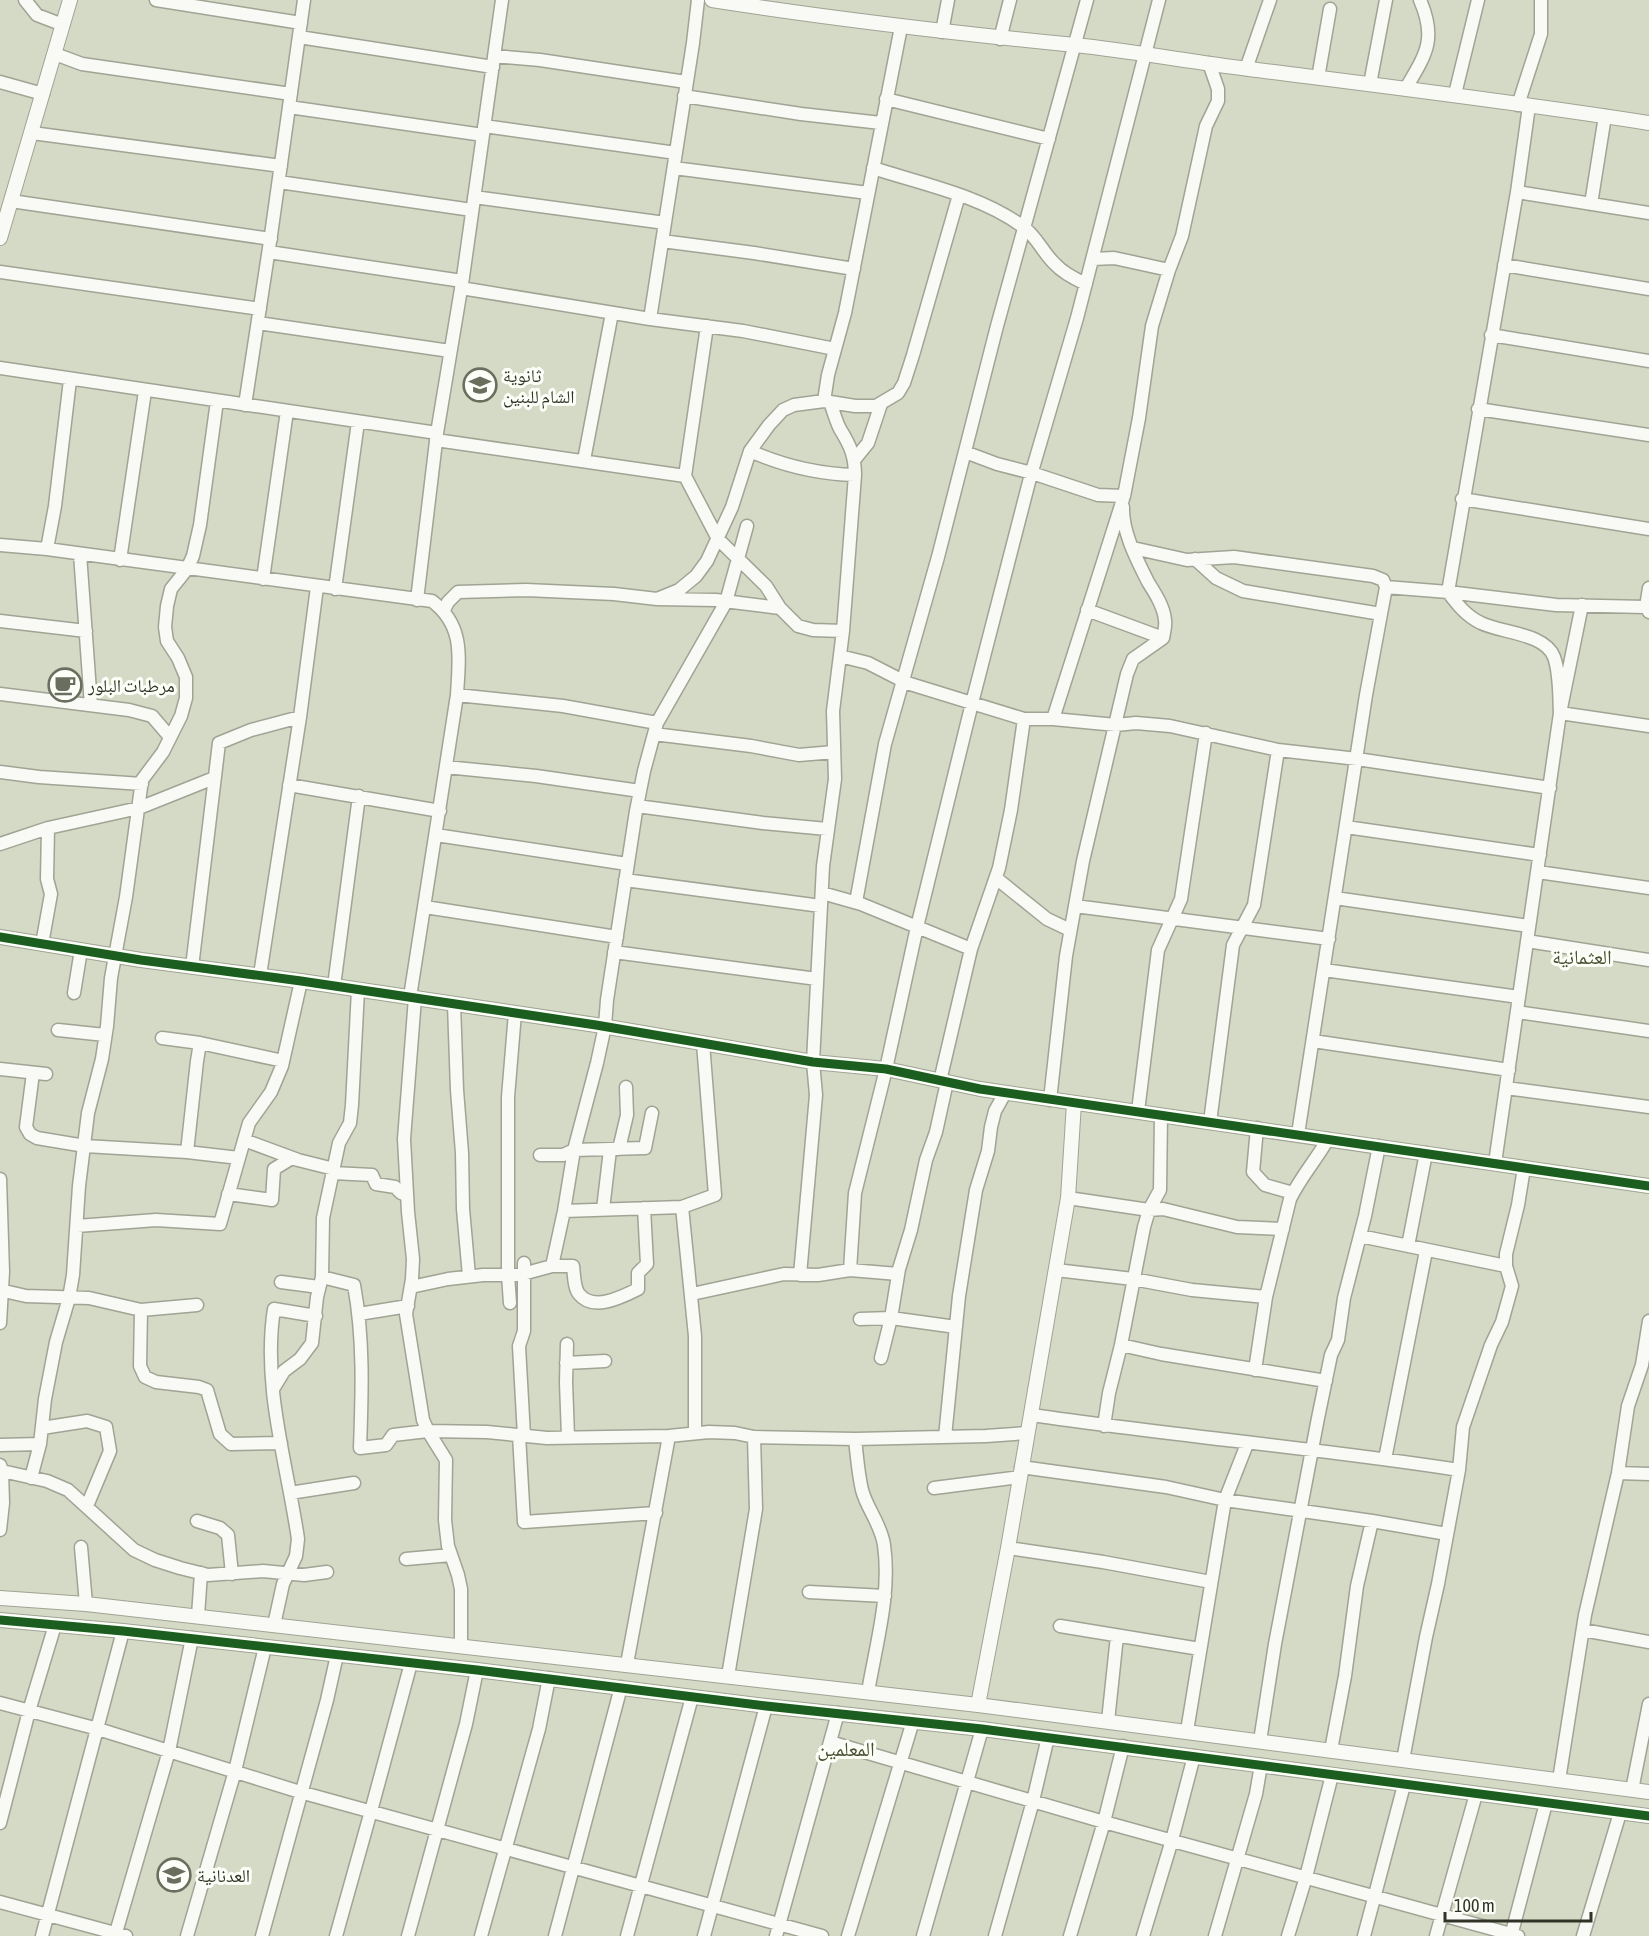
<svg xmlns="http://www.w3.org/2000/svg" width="1649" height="1936" viewBox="0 0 1649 1936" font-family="'Asap Condensed','Noto Naskh Arabic',sans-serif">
	<rect width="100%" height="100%" fill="#d4dac5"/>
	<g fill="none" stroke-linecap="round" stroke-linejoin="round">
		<!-- minor casing -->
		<g stroke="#9fa494" stroke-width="15">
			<path id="minor" d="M25,0L37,15L63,25
				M156,0L301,23
				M942,32L948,0
				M299,37L493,67
				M1000,39L1010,0
				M55,54L82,64L291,94
				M494,56L540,60L686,82
				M1246,69L1270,0
				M1318,78L1330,9
				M0,82L43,94
				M1370,84L1386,0
				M1406,88C1426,54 1437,39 1420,0
				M1455,94L1478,0
				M684,96L801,114L881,123
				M886,99L1049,139
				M1518,105L1541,34V0
				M1529,106L1517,192L1448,592C1457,604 1466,616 1481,623C1501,633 1545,633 1554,657C1560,674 1559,695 1560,713
				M289,107L483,135
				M484,126L676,153
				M32,133L281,166
				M674,168L868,193
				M873,168C922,184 979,195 1022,226C1036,235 1043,253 1055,264C1063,273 1075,279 1086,284
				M279,182L472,210
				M1517,192L1649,213
				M474,197L665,223
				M11,201L271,239
				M1591,204L1605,116
				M662,241L754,253L854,269
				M269,252L462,281
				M1093,259L1114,258L1169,270
				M1504,265L1649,289
				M0,272L260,309
				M461,288L650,319L743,331L835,349
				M650,319L693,43L698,0
				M258,323L450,351
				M1491,335L1649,361
				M0,368L437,433
				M824,401L828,375L845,313L901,27
				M245,405L271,235L304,0
				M1478,409L1649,435
				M436,440L685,476L707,326
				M750,451C784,466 817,474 855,475
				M965,452L997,464L1032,473L1098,495L1124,496
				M855,459L868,443L881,404
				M584,460L612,313
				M685,476L718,539L766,586L780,608L798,626L813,630L843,631
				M1462,499L1649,529
				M0,545L47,549L432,601C465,626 459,658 457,695L410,997
				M1133,548L1187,560L1234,557L1373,576L1383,580L1386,587L1366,695L1298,1134
				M47,549L55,506L70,380
				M80,554L91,705
				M1195,559L1216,578L1243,591L1381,614
				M120,560L145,391
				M263,579L287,411
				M1386,587L1448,592L1556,605L1646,607
				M1649,588L1646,607L1649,612
				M335,589L358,422
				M657,599L679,590L696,576L707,561L732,507L750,451L769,425L783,410L794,405L824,401L855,406H876L898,393L904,383L913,355L959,195
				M417,600L437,433L463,277L502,0
				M444,610L448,602L458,592L526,590L614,594L657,599L716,600L780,608
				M1087,610L1163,638
				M0,621L86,631
				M840,656L868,663L907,683L1024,719H1053L1116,725L1136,723L1170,726L1278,750L1357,759L1550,788
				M0,694L129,710L152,716L170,737
				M457,695L563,706L657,723
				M1560,713L1649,726
				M1053,719L1124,496L1139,418L1152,326L1169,270L1182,236L1206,126L1218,101V89L1209,63
				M654,734L751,746L799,755L834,752
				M446,767L536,776L640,791
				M0,772L39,777L142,784
				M289,785L440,811
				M637,806L763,823L827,829
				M1346,827L1540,855
				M436,835L627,864
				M0,844L48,828L139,808L214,778
				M1538,872L1649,888
				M996,878L1047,919L1070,930
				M625,880L821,906
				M822,893L861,904L971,949
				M1335,898L1529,926
				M856,902L885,744L938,557L997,326L1087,0
				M1075,906L1329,939
				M425,907L617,937
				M1527,941L1649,960
				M42,944L51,894L47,879L48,828
				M614,952L817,979
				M192,967L219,743L251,730L300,717
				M1324,970L1519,997
				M260,975L300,717L317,587
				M334,986L359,796
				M74,993L81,950
				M415,998L404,1139L408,1212L413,1259L412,1279L406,1314L423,1420L428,1431L446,1460L445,1520L448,1546L458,1575L461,1589V1646
				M454,1004L457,1090L462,1153L463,1209L469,1276
				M1517,1012L1649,1031
				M58,1030L105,1035
				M162,1038L200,1043
				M1313,1041L1509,1070
				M0,1069L46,1074
				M33,1073L26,1127L30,1134L37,1138L85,1146L187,1152
				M940,1081L971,949L999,868L1011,810L1024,719
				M1506,1088L1649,1107
				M1050,1100L1066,956L1083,861L1127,674L1133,659L1163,638C1164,633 1166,626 1165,620C1164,607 1155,593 1148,582C1137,560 1122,532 1123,507
				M1138,1111L1158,950L1181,899L1206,733
				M1210,1122L1233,945L1254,905L1278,750
				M1257,1128L1253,1172L1265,1185L1293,1193
				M244,1140L298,1160L334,1169
				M619,1149L627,1115L626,1087
				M540,1155H563L574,1150L645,1148L652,1113
				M239,1158L187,1152L197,1061L200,1043L283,1061
				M1495,1163L1560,713L1582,605
				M333,1173L372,1175L376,1184L395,1187L401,1193L407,1195
				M0,1179L3,1272L0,1323
				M228,1194L272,1200L274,1169L292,1158
				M1068,1198L1149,1210L1163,1209L1237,1227L1283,1229
				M682,1207L715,1195L703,1043
				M603,1209L610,1150
				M564,1211L682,1207L695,1336V1433
				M77,1226L156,1220L220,1224L249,1123L271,1092L282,1066L301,981
				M1360,1236L1506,1266
				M1408,1246L1426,1153
				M552,1266L564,1211L574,1150L597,1063L605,1026L607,1000L636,811L644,771L657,723L726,602L747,526
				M850,1270L855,1193L886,1069L917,927L972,703L1030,478L1077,318L1159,0
				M1056,1270L1133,1279L1192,1290L1266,1297
				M800,1275L816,1095L813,1062L823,866L835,779L833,711L843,631L855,475C855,456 850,445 840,429C836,421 833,410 830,402
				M322,1277L354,1285C364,1339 362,1393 360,1448L386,1445L393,1435L428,1431L487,1432L547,1438L669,1436L709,1432L735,1433L754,1437L855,1439L986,1436L1027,1433
				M281,1282L319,1287
				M411,1287L448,1279L483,1275H519L552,1266H573C574,1274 574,1288 579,1294C593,1312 622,1297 638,1289V1273L647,1264L644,1208
				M0,1290L26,1296L89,1298L141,1310L140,1366L145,1377L156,1382L199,1387L207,1390L220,1434L231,1444L281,1443
				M692,1294L784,1274L818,1275L850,1270L898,1274
				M510,1303L508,1275V1097L515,1013
				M141,1310L197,1305
				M359,1314L408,1306
				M860,1319L891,1318L956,1327
				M567,1344L566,1382L568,1437
				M1121,1345L1161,1354L1326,1381
				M881,1358L891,1318L899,1269L911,1230L926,1160L936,1132L947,1082
				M566,1363L605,1361
				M1255,1370L1266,1297L1290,1199C1300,1178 1316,1160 1328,1139
				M273,1389L284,1371L300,1359L312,1343L317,1297L322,1277L323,1218L339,1143L350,1123L352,1105L358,990
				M1032,1415C1174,1436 1317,1448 1459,1470
				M1104,1426L1109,1393L1121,1345L1144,1227L1149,1210L1160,1190L1161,1115
				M42,1428L87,1421L106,1427L110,1451L87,1506
				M519,1435L524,1522L656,1513
				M524,1436L519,1346L524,1331V1263
				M945,1437L959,1296L976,1190L988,1151L991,1127L995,1111L1005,1093
				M855,1439C857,1456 858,1473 862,1490C867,1509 881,1524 884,1545C891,1594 876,1644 868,1692
				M0,1445L40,1444
				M1385,1459L1426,1251
				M0,1465L2,1471L47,1481L68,1490L134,1550L155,1560L180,1568L208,1575L263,1571L304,1575L327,1572
				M1021,1467L1166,1487L1225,1500L1372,1521L1447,1534
				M1618,1473L1649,1474
				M31,1478L40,1444L45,1399L56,1342L69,1298L73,1275L79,1186L88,1113L102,1059L107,1026L111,978L126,897L142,780L163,752L181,716L186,698V677L178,658L167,641L165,627L167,606L171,589L187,569L193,556L200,525L217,401
				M934,1488L1020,1477
				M290,1493L354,1483
				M197,1521L220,1528L228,1535L232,1574
				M0,1530L3,1503L2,1471
				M81,1547L86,1604
				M1008,1548L1103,1562L1211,1582
				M406,1559L451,1555
				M809,1592L885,1596
				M198,1616L201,1573
				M274,1625L283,1584L296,1556L298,1539C287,1463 262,1386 274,1309L316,1316
				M1060,1626L1200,1649
				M1583,1630L1649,1642
				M627,1664L669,1436
				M728,1676L756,1509L754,1437
				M0,1703L98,1729L300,1792L822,1936
				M1108,1721L1117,1636
				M1187,1731L1225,1500L1247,1444
				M1260,1741L1275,1644L1318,1418L1331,1355L1338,1340L1344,1298L1365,1216L1379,1146
				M830,1742L1104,1822L1518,1936
				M1331,1750L1345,1676L1357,1586L1372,1521
				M1403,1760L1426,1637L1438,1584L1459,1470L1463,1427L1491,1345L1502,1322L1512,1286L1506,1266V1254L1518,1205L1524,1168
				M1559,1780L1585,1615L1618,1473L1628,1406L1642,1365L1649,1321
				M1632,1790L1649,1704
				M0,1823L29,1711L55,1625
				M0,1902L126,1936
				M42,1936L123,1631
				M115,1936L169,1751L192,1638
				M187,1936L235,1771L265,1647
				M262,1936L327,1700L337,1655
				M336,1936L371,1811L411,1663
				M408,1936L466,1724L477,1670
				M481,1936L539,1729L549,1678
				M555,1936L621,1687
				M627,1936L692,1697
				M704,1936L766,1706
				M776,1936L838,1713
				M848,1936L913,1721
				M923,1936L982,1729
				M995,1936L1033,1801L1048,1737
				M1070,1936L1104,1822L1123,1746
				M1143,1936L1172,1840L1194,1756
				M1215,1936L1256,1794L1261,1765
				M1288,1936L1306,1877L1332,1775
				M1364,1936L1404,1785
				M1436,1936L1476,1794
				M1511,1936L1546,1803
				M1583,1936L1620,1813"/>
		</g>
		<!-- tertiary casing -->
		<g stroke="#9fa494" stroke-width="16">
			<path id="tertiary" d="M712,0C833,19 954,33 1075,45C1133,51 1191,62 1249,69C1383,86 1516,102 1649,123
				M0,238L70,0
				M0,937L141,960L301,981L596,1025L813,1062L886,1069L980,1089L1649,1186
				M0,1598L86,1604L978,1705L1649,1792
				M0,1620L123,1631L477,1670L766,1706L982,1729L1649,1816
				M978,1705L1008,1548L1068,1198L1074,1103"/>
		</g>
		<!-- minor -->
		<use href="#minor" stroke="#f9f9f6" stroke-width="12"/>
		<!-- tertiary -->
		<use href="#tertiary" stroke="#f9f9f6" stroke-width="14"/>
		<!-- cycleway casing -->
		<g stroke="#fcfff7" stroke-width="13">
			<path id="cycleway" d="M0,937L141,960L301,981L596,1025L813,1062L886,1069L980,1089L1649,1186
				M0,1620L123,1631L477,1670L766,1706L982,1729L1649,1816"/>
		</g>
		<!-- cycleway -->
		<use href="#cycleway" stroke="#1b5e20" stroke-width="9"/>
	</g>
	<!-- icons -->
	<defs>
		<g id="school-ring" transform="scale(1.725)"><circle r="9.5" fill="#fcfff7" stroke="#696e5e" stroke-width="1.5"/><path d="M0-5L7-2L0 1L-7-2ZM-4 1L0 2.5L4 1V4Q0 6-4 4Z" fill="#696e5e"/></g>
		<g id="cafe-ring" transform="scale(1.725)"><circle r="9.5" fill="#fcfff7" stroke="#696e5e" stroke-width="1.5"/><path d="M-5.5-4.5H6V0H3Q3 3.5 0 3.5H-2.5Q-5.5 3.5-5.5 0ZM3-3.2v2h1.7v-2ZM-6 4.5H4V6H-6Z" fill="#696e5e"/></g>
	</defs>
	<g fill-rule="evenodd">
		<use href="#school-ring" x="480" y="385"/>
		<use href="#cafe-ring" x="65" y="685"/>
		<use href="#school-ring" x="174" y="1875"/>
	</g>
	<g text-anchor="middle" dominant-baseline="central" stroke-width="6" stroke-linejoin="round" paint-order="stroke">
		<!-- poi labels -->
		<g font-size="18" fill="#303426" stroke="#fcfff7" text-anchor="start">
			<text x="503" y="375">ثانوية<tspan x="503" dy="21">الشام للبنين</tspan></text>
			<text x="88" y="685">مرطبات البلور</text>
			<text x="197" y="1875">العدنانية</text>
		</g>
		<!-- neighbourhood labels -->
		<g font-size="20" fill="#475030" stroke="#fcfff7">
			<text x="1582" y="956">العثمانية</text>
			<text x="846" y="1748">المعلمين</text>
		</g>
	</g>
	<!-- scale -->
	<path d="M1445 1912v9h146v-9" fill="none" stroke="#303426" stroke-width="3"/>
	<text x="1454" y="1912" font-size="18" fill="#303426" stroke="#fcfff7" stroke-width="4.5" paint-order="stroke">100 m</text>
</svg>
